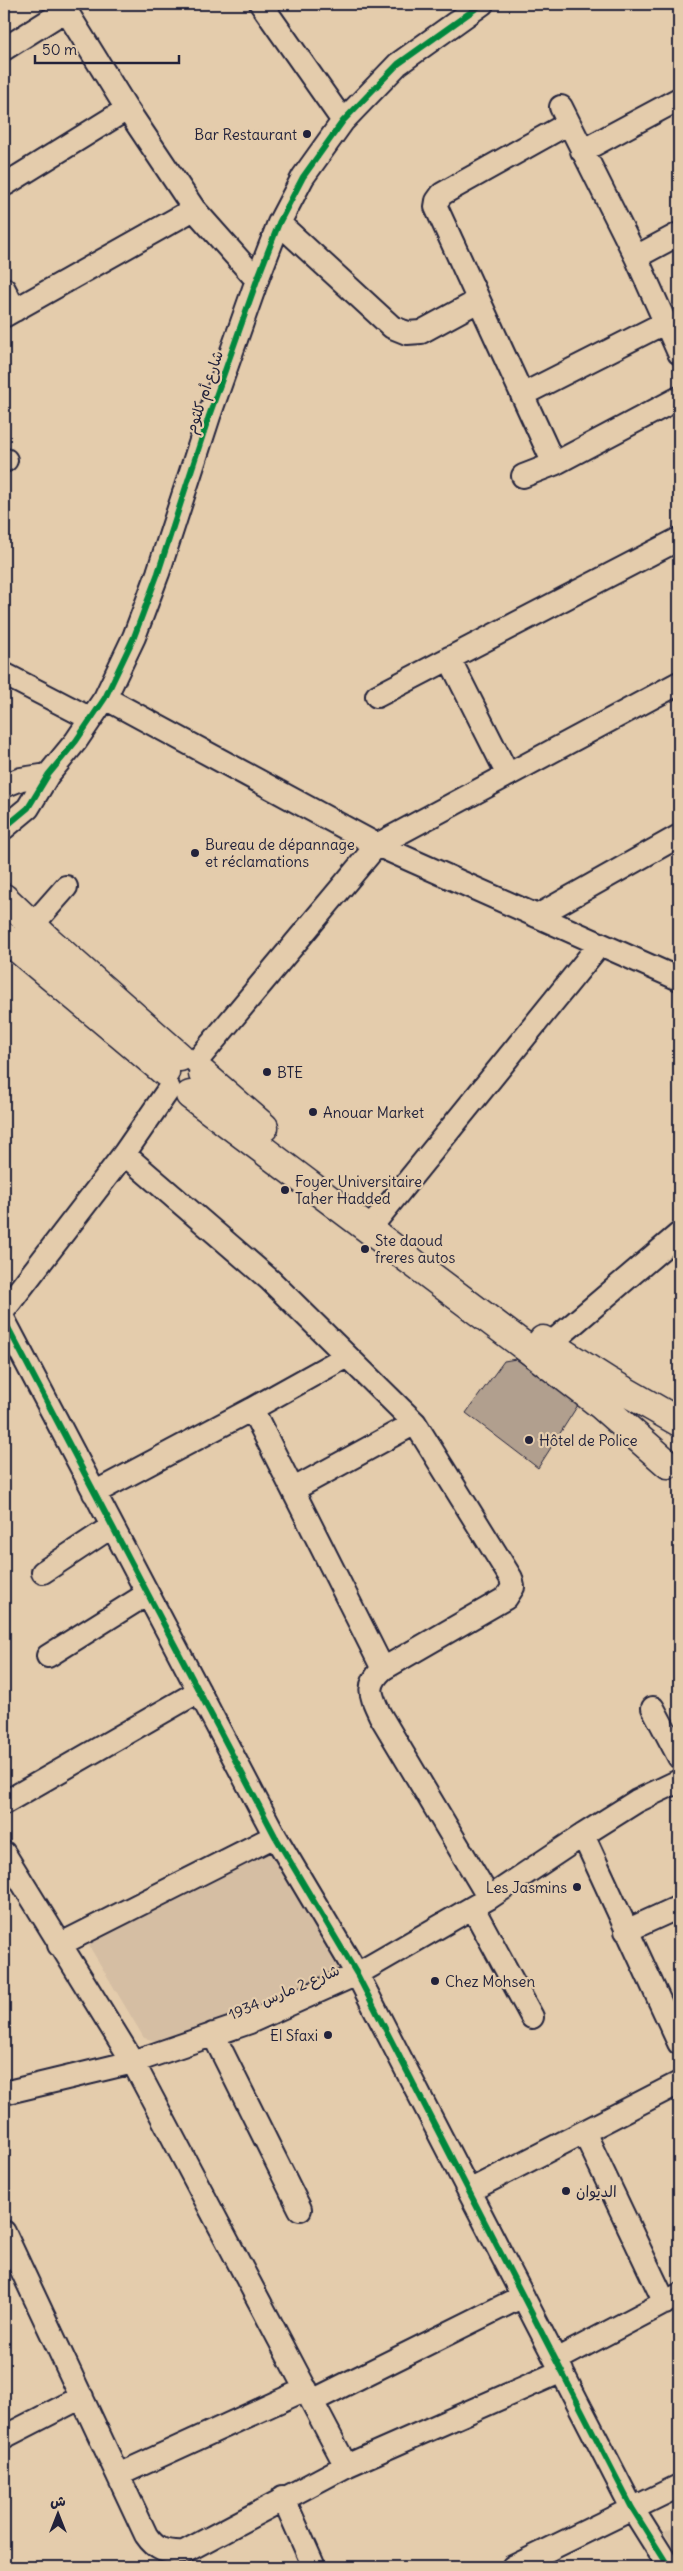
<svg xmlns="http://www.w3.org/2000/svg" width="683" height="2571" viewBox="0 0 683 2571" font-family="Delius,'Playpen Sans Arabic',sans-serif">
	<rect width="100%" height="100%" fill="#e4ccac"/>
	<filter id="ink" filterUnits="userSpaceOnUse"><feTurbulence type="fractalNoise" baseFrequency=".02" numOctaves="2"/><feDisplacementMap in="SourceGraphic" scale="10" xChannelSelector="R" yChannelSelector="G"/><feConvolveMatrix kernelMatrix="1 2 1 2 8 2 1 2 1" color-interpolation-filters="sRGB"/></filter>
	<g filter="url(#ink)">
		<!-- built -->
		<path fill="#d5bea3" d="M286,1844L358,1965L165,2043L144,2038L88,1944Z
			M679,2525V2558L664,2532Z"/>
		<!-- building -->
		<path fill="#b19f8e" stroke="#22223b" d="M516,1359L578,1405L538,1468L466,1413L504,1361Z"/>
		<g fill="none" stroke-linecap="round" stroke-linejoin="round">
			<!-- minor casing -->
			<g stroke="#22223b" stroke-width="26">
				<path id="minor" d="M62,4L127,109L194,209L257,280
					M261,4L343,121
					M4,49L66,10
					M561,107L636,257L679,353
					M582,151L679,99
					M6,184L127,109
					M279,223L392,327L407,333L421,332L478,301
					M636,257L679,234
					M4,289L15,310
					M4,316L194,209
					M522,395L666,322
					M4,461L6,460
					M554,464L436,207L437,201L442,194L569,123
					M523,476L554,464L679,398
					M449,658L508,775
					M4,674L91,719
					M377,696L679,539
					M105,698L377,845L679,979
					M4,786L21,779L48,775
					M4,828L28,808L48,775L76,741L105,698L134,637L158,573L209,416L257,280L279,223L303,177L343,121L398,64L482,4
					M537,916L679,836
					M22,937L66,887
					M196,1062L377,845L679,683
					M124,1154L270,1280L415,1423L511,1578L513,1587L506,1598L383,1669
					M370,1228L600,944
					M4,1310L124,1154L169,1089
					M4,1320L275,1836L357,1974L632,2508L669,2567
					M537,1355L679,1234
					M347,1356L252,1409L383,1669C365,1686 371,1695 380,1715L489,1898
					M294,1489L415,1423
					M94,1493L252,1409
					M43,1572L111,1527
					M48,1656L147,1594
					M653,1708L679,1757
					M4,1803L199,1691
					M583,1835L679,2043
					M4,1853L133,2062L346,2466
					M473,1908L532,2017
					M626,1931L679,1907
					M59,1945L275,1836
					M213,2034L300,2209
					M4,2093L133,2062L250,2022L357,1974L489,1898L583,1835L637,1801L679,1781
					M584,2132L665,2303
					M469,2191L679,2083
					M4,2232L146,2535C156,2550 166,2553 184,2552L346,2466L562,2371
					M556,2360L679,2295
					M312,2401L523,2296
					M4,2437L82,2397
					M118,2475L306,2389
					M283,2497L314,2567
					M513,2567L679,2486"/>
			</g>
			<!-- major casing -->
			<g stroke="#22223b" stroke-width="31">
				<path id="major" d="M4,898L49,941L180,1057
					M4,937L165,1072
					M203,1074L264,1127
					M190,1095L536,1355L602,1406L668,1464
					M543,1340L609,1382L679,1422"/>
			</g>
			<!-- minor -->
			<use href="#minor" stroke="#e4ccac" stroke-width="22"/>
			<!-- major -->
			<use href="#major" stroke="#e4ccac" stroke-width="28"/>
			<!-- cycleway casing -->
			<g stroke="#e4ccac" stroke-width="9">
				<path id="cycleway" d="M4,828L28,808L48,775L76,741L105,698L134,637L158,573L209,416L257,280L279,223L303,177L343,121L398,64L482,4
					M4,1320L275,1836L357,1974L632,2508L669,2567"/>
			</g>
			<!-- cycleway -->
			<use href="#cycleway" stroke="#00873e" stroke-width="6"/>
		</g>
	</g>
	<!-- markers -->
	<g fill="#22223b" stroke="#e4ccac" stroke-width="2">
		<circle cx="307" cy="134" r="5"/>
		<circle cx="195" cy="853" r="5"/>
		<circle cx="267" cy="1072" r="5"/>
		<circle cx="313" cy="1112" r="5"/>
		<circle cx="285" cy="1190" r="5"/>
		<circle cx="365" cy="1249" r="5"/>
		<circle cx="529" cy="1440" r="5"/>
		<circle cx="577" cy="1887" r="5"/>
		<circle cx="435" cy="1981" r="5"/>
		<circle cx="328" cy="2035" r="5"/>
		<circle cx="566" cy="2191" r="5"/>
	</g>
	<g text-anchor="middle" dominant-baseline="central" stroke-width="4.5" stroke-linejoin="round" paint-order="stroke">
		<!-- poi labels -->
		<g font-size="15" fill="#22223b" stroke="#e4ccac" text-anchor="start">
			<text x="297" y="134" text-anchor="end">Bar Restaurant</text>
			<text x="205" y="844">Bureau de dépannage<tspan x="205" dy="17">et réclamations</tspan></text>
			<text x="277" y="1072">BTE</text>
			<text x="323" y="1112">Anouar Market</text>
			<text x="295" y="1181">Foyer Universitaire<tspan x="295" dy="17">Taher Hadded</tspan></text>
			<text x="375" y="1240">Ste daoud<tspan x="375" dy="17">freres autos</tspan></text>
			<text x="539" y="1440">Hôtel de Police</text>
			<text x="567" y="1887" text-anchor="end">Les Jasmins</text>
			<text x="445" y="1981">Chez Mohsen</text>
			<text x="318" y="2035" text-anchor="end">El Sfaxi</text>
			<text x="576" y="2191">الديوان</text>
		</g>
		<!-- street labels -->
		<g font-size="15" fill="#22223b" stroke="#e4ccac">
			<text transform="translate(204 392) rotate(-71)">شارع أم كلثوم</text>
			<text transform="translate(284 1992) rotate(-23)">شارع 2 مارس 1934</text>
		</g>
	</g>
	<!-- margin -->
	<rect width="683" height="2571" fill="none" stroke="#e4ccac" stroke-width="20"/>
	<rect x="10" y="10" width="663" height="2551" fill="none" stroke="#22223b" stroke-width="2" filter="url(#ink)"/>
	<!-- north arrow -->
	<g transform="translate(58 2514)" stroke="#e4ccac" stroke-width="4" paint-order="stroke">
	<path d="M0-4L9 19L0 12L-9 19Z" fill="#22223b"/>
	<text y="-8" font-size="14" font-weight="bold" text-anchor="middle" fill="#22223b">ش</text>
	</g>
	<!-- scale -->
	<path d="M35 55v8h144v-8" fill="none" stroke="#22223b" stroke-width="2.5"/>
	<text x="42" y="55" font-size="15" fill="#22223b" stroke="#e4ccac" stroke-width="4" paint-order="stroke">50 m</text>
</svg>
